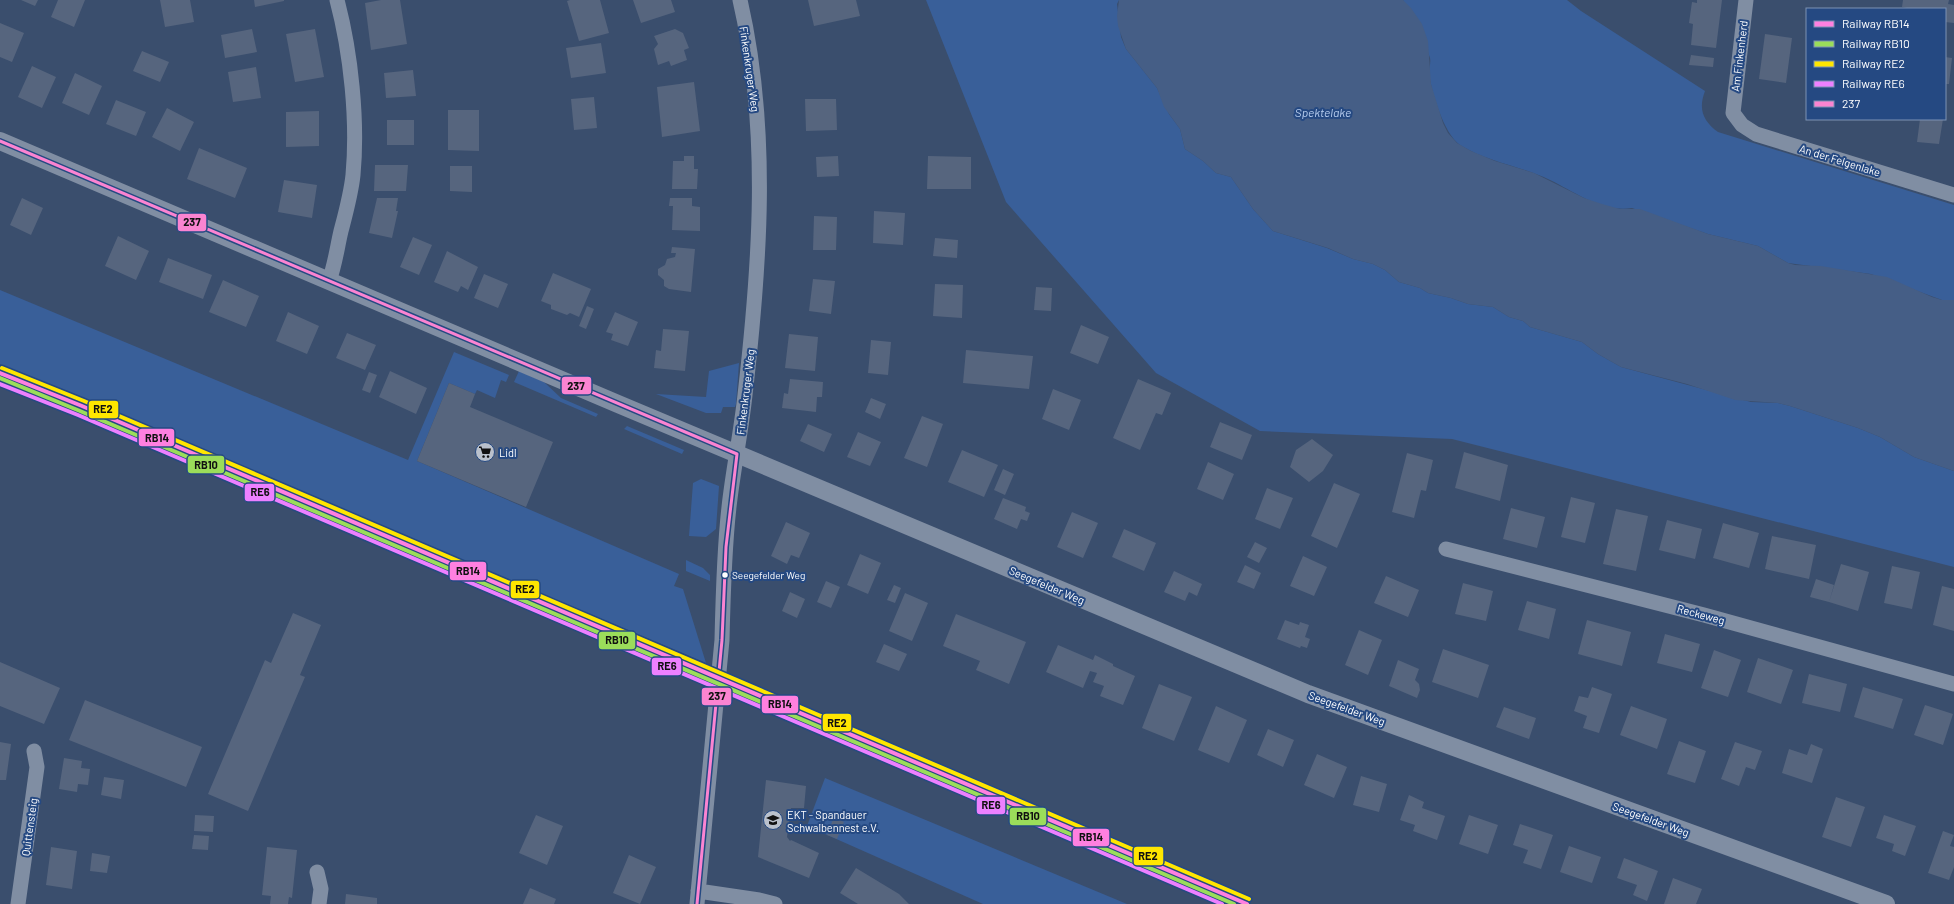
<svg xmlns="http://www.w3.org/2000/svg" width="1954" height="904" viewBox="0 0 1954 904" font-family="Barlow,sans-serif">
	<rect width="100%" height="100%" fill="#3a4e6d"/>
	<!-- green -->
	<path fill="#395f99" d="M926,0H1119L1117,4L1121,37L1126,49L1157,88L1169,114L1180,129L1185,149L1203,161L1216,173L1231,177L1253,209L1273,231L1327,248L1353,259L1373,264L1385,270L1399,282L1420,288L1428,293L1451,298L1468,304L1493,307L1509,317L1523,321L1530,327L1582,342L1598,354L1621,367L1751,402L1778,403L1790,406L1858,428L1880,437L1914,457L1954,471V567L1452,439L1260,431L1156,373L1006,202Z
		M1403,0H1567L1581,11L1705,91C1698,109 1703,121 1718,132L1954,205V300H1942L1871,274L1788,263L1758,246L1708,234L1632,208C1603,213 1575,192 1550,180C1521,166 1487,162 1460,145C1444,134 1431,91 1429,73C1429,68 1431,63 1430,58C1425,41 1411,17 1403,0Z
		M0,290L408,460L454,352L509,375L506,382L501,380L495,398L477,390L475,394L449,383L417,461L679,574L674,586L683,589L706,663L0,364Z
		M739,363L736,404L735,407H723L721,413H706L656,394L706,397L709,371Z
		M519,371L544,382L561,398L598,414L596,417L514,382Z
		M627,426L684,450L682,454L624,429Z
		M701,479L719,486L716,529L706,537L689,536L693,483Z
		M686,560L703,568L710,575V581L686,571Z
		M825,778L1127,904H983L807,826Z"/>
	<!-- water -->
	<path fill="#455e86" d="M1119,0H1403L1411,8L1422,24L1428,41L1431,84L1443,123L1448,133L1457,143L1471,151L1495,161L1534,173L1584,198L1602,204L1620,209H1640L1708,234L1758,246L1788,263L1795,265L1821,266L1887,277L1932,297L1942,300H1954V471L1914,457L1880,437L1858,428L1790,406L1778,403L1735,400L1687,384L1621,367L1598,354L1582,342L1530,327L1523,321L1509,317L1493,307L1468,304L1451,298L1428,293L1420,288L1399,282L1385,270L1373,264L1353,259L1328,248L1273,231L1253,209L1231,177L1216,173L1203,161L1185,149L1180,129L1164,107L1157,88L1126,49L1118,26L1117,16Z"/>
	<!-- building -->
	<path fill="#56657e" d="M21,0H38L35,6Z
		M58,0H85L74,27L51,17Z
		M160,0H190L194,22L165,27Z
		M254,0H284V1L255,7Z
		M381,0H400L407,44L371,50L365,3Z
		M570,0H600L609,33L579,41L567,1Z
		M633,0H671L675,12L641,23Z
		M808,0H856L860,16L814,26Z
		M1697,0H1722L1716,48L1691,45L1693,24L1689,23L1692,2L1697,3Z
		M1903,0H1949L1948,4L1954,5V23L1945,22V9H1907V8L1902,7Z
		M0,23L24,33L12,62L0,57Z
		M252,29L257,52L225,58L221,35Z
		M315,29L324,77L295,82L286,34Z
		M675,29L683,33L689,48L684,50L687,60L671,66L669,61L658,65L654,49L658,44L654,36Z
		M1765,34L1792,38L1786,83L1759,79Z
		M601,43L606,73L571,78L566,48Z
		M142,51L169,62L160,82L133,71Z
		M1691,55L1714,58L1713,67L1689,65Z
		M1945,57L1952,58L1949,84H1945Z
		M32,66L56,77L42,108L18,97Z
		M256,67L261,98L233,102L228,72Z
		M413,70L416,96L386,98L384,73Z
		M75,73L102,86L89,115L62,103Z
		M694,82L700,131L662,137L657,87Z
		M594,97L597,128L574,130L571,99Z
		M805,99H836L837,130L806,131Z
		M116,100L146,112L136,136L106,124Z
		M167,108L194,122L180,151L152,137Z
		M448,110H479V151L448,150Z
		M319,111V146L286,147V112Z
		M1920,119H1943L1939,144L1917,142Z
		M387,120H414V145H387Z
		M199,148L247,168L235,198L187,179Z
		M684,156H694V169H698L697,189H672L673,161H684Z
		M838,156L839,176L817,177L816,157Z
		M928,156L971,157V189H927Z
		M375,165H408L406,191H374Z
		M450,166H472V192L450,191Z
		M284,180L317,185L312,218L278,212Z
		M22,198L43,208L31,235L10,225Z
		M377,198H398L396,211H398L392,238L369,233Z
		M670,198H692V206L700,207V231L672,230L673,206H669Z
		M874,211L905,213L903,245L873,243Z
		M814,216L837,217L836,250H813Z
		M118,236L149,251L136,280L105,266Z
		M413,237L432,245L419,275L400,267Z
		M935,238L958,240L957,258L933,256Z
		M672,247L695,249L691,292L669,289L664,286V280L658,275V269L665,265L667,259L675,257L676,253H671Z
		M447,251L478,267L468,290L461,286L458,292L434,282Z
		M168,258L212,275L203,299L159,282Z
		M553,273L591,289L579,317L570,313L567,315L551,309V305L541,301Z
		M484,274L508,284L498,308L474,298Z
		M813,279L835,281L831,314L809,311Z
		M223,280L259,296L246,327L209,312Z
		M935,284L963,285L962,318L933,316Z
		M1036,287L1052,288L1051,311L1034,310Z
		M587,306L594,309L586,329L579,326Z
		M288,312L319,326L307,354L276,341Z
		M615,312L638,322L628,346L611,340L613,334L606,332Z
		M1081,325L1109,337L1098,364L1070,353Z
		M663,329L689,331L685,371L654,368L656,350L661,351Z
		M347,333L376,345L365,370L336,358Z
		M789,334L818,337L815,371L785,368Z
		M871,340L891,342L888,375L868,373Z
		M966,350L1033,356L1029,389L963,383Z
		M390,371L427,388L416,414L379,397Z
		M369,372L377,375L370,393L362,390Z
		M790,379L823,382L822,397H817L816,412L782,408L784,393L788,394Z
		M1138,379L1171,393L1162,415L1156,413L1140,450L1113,438Z
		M449,383L475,394L470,407L553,442L526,507L417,461Z
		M1053,389L1081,400L1069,430L1042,419Z
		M871,398L886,404L880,419L865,412Z
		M922,416L943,424L927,467L904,458Z
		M1220,422L1252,435L1242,460L1210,447Z
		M808,424L832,434L824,452L800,441Z
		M858,432L881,442L870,466L847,457Z
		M1312,439L1333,455L1323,471L1309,482L1290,467L1296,450Z
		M962,450L998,465L984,497L948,482Z
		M1464,452L1508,465L1500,501L1455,488Z
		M1407,453L1433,460L1426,491L1421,490L1414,518L1392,512Z
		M1208,462L1234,474L1223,500L1197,489Z
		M1003,469L1014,474L1005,495L994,490Z
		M1334,483L1360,494L1337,548L1311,536Z
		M1267,488L1293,498L1280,529L1255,519Z
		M1571,497L1595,503L1585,543L1561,537Z
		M1003,498L1026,507L1025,511L1030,513L1027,521L1021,519L1017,529L994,519Z
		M1511,508L1545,517L1537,548L1503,539Z
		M1616,509L1648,516L1636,571L1603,564Z
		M1072,512L1098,523L1083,558L1057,547Z
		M1667,520L1702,529L1695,559L1659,550Z
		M786,522L810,533L799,558L791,555L787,564L771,556Z
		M1723,523L1759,533L1749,568L1713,558Z
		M1124,529L1156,543L1144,571L1112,557Z
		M1772,536L1816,545L1809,579L1765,569Z
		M1255,542L1267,548L1259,563L1247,557Z
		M860,554L881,563L868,594L847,585Z
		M1303,556L1327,567L1314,596L1290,586Z
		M1841,564L1869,572L1858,611L1829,602Z
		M1245,565L1261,573L1254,589L1237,582Z
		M1892,566L1920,572L1912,609L1884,603Z
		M1174,571L1202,584L1197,596L1189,592L1185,601L1164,592Z
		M1386,576L1419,590L1408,617L1374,603Z
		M1816,579L1834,585L1829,602L1810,597Z
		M826,581L840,587L831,608L817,602Z
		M1463,583L1493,591L1486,621L1455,614Z
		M894,585L901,588L895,603L887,600Z
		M1942,586L1954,589V631L1933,625Z
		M790,592L805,599L797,618L782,611Z
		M905,593L928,603L912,641L889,631Z
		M1527,601L1556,609L1549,639L1518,630Z
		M293,613L321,625L300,675L305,677L248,811L208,794L265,660L271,663Z
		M956,614L1026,642L1009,684L976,670L980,661L943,646Z
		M1285,620L1299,625L1300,622L1309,625L1305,637L1310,639L1307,648L1301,646L1300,648L1277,639Z
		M1587,620L1631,632L1622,666L1578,654Z
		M1359,630L1382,640L1368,675L1345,665Z
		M1665,634L1700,644L1692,672L1657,663Z
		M884,644L907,654L899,671L876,662Z
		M1058,645L1093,660L1095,655L1113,664V666L1135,676L1123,705L1100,696L1104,686L1093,682L1097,673L1090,671L1083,688L1046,672Z
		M1443,649L1489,665L1478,698L1432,682Z
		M1714,650L1741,660L1728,697L1701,688Z
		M1758,658L1793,670L1781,704L1747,692Z
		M1398,660L1419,669L1415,680L1419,684L1420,690L1417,698L1389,686Z
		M0,662L60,688L44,724L0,706Z
		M1809,674L1847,684L1840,712L1802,703Z
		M1159,684L1192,697L1174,741L1142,728Z
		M1592,687L1612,694L1599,733L1583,728L1587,716L1574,711L1579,696L1588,698Z
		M1863,687L1903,699L1893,729L1854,717Z
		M85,700L202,747L186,787L69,740Z
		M1925,705L1953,714L1943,745L1914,735Z
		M1216,706L1247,720L1229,763L1198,750Z
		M1631,706L1667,719L1657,749L1620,735Z
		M1504,707L1536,718L1529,739L1496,727Z
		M1268,729L1294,740L1283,767L1257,755Z
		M1679,741L1706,751L1695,783L1667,774Z
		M0,742L11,744L6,780H0Z
		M1735,742L1762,751L1755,770L1746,767L1739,786L1721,779Z
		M1811,744L1823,749L1812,783L1782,773L1789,749L1807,755Z
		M1317,754L1347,767L1334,798L1304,785Z
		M64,758L82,761L81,768L90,769L88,785L78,784L77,792L59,789Z
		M1361,776L1387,784L1379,812L1353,805Z
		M104,777L124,780L121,799L101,795Z
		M766,780L806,786L804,808H791L787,837L790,841L791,840L819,853L809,878L758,857Z
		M1409,795L1424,802L1422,808L1445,816L1437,840L1413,831L1415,825L1400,820Z
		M1836,797L1865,807L1851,847L1822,837Z
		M195,815L214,816L213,832L194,831Z
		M536,815L563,826L547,865L519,853Z
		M1469,815L1498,825L1488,854L1459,844Z
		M1884,815L1916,826L1905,856L1892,851L1894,844L1876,838Z
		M834,817L844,822L837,839L827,835Z
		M1520,824L1553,835L1541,869L1523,863L1528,850L1513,845Z
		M1943,831L1954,835L1950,846L1954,847V867L1949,880L1928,873Z
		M194,835L209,836L208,850L192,849Z
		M1569,846L1601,857L1592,883L1560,872Z
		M51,847L77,851L72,889L46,885Z
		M267,847L297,850L292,898L289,897L288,904H270L271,896L262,895Z
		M92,853L110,856L107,873L90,871Z
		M629,855L656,867L640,904L613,893Z
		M1624,858L1658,871L1647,901L1633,895L1637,885L1617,878Z
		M856,868L899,894L909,904H858L840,893Z
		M1673,878L1702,889L1696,904H1664Z
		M530,888L556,899L554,904H523Z
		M346,894L377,898V904H345Z"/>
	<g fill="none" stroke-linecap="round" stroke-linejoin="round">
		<!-- minor -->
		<path stroke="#808ea3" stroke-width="15" d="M1746,0L1733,113L1742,125L1756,134L1954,195
			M329,281C335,265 337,248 341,231C346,212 351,194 353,175C358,121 351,53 337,0
			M1446,549L1704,615L1954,684
			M317,872L321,889L319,904
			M698,891L759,900L775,904
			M18,904L37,767L34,751
			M697,904L722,640C723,596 724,551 729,507C733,470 741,433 745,395C760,264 770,130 740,0"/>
		<!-- tertiary -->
		<path stroke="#808ea3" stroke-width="18" d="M0,141L618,404L1308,694L1886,904"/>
		<!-- bus-1 casing -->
		<g stroke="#254982" stroke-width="6">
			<path id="bus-1" d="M0,141L737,454L726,547L722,640L697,904"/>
		</g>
		<!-- bus-1 -->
		<use href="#bus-1" stroke="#fb84d1" stroke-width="3"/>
		<!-- rail-1 casing -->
		<g stroke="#254982" stroke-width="7">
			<path id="rail-1" d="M0,373L82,406L1247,904"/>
		</g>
		<!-- rail-2 casing -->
		<g stroke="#254982" stroke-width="7">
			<path id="rail-2" d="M0,378L80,411L1234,904"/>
		</g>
		<!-- rail-3 casing -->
		<g stroke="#254982" stroke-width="7">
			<path id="rail-3" d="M2,368L84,401L1249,899"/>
		</g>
		<!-- rail-4 casing -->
		<g stroke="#254982" stroke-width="7">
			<path id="rail-4" d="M0,384L78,415L1222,904"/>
		</g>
		<!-- rail-1 -->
		<use href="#rail-1" stroke="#ff80e0" stroke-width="4"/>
		<!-- rail-2 -->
		<use href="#rail-2" stroke="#9bdd5a" stroke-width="4"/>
		<!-- rail-3 -->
		<use href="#rail-3" stroke="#ffe600" stroke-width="4"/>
		<!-- rail-4 -->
		<use href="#rail-4" stroke="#ed80ff" stroke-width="4"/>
	</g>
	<!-- icons -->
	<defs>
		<g id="supermarket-disc" transform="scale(1)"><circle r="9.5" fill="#bac1cc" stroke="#254982"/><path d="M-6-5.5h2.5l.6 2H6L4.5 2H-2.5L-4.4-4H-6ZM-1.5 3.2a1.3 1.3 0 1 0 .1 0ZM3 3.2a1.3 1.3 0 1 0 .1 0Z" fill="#111"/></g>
		<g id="school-disc" transform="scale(1)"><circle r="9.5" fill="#bac1cc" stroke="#254982"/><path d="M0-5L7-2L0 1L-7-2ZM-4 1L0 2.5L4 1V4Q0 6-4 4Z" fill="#111"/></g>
	</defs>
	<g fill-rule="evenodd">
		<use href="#supermarket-disc" x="485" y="452"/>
		<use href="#school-disc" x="773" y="820"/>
	</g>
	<!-- markers -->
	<circle fill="#fff" stroke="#254982" stroke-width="1.5" cx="725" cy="575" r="3.5"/>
	<g text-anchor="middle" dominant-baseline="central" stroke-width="4" stroke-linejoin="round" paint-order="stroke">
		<!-- bus labels -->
		<g font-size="10" fill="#fff" stroke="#254982" text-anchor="start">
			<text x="732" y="575">Seegefelder Weg</text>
		</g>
		<!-- street labels -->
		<g font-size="11" fill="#fff" stroke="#254982">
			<text transform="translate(1739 56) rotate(-83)">Am Finkenherd</text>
			<text transform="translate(750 69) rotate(82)">Finkenkruger Weg</text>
			<text transform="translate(1840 160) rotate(17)">An der Felgenlake</text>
			<text transform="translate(745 392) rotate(-83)">Finkenkruger Weg</text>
			<text transform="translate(1047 585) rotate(23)">Seegefelder Weg</text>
			<text transform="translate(1701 614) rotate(15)">Reckeweg</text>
			<text transform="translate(1347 708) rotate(20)">Seegefelder Weg</text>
			<text transform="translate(1651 819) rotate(20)">Seegefelder Weg</text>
			<text transform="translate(29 827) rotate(-82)">Quittensteig</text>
		</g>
		<!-- poi labels -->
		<g font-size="11" fill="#fff" stroke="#254982" text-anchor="start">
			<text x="499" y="452">Lidl</text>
			<text x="787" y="814">EKT - Spandauer<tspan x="787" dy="13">Schwalbennest e.V.</tspan></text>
		</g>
		<!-- water labels -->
		<g font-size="12" font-style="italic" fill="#b8ceef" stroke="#254982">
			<text x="1323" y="112">Spektelake</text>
		</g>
	</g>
	<g stroke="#254982" stroke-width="1.5">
		<rect x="177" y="213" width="30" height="19" rx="4" fill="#fb84d1"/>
		<rect x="561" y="376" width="31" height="19" rx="4" fill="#fb84d1"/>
		<rect x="88" y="400" width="31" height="19" rx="4" fill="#ffe600"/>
		<rect x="138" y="428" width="37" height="19" rx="4" fill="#ff80e0"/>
		<rect x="187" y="455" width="38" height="19" rx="4" fill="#9bdd5a"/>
		<rect x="244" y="483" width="31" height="19" rx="4" fill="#ed80ff"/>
		<rect x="449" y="561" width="38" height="20" rx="4" fill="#ff80e0"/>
		<rect x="510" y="580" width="30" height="19" rx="4" fill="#ffe600"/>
		<rect x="598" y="631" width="38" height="19" rx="4" fill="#9bdd5a"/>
		<rect x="651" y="657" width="31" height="19" rx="4" fill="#ed80ff"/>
		<rect x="701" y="687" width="31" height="19" rx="4" fill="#fb84d1"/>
		<rect x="761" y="695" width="38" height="19" rx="4" fill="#ff80e0"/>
		<rect x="822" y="713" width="30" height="19" rx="4" fill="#ffe600"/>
		<rect x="976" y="796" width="30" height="19" rx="4" fill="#ed80ff"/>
		<rect x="1009" y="807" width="38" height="19" rx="4" fill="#9bdd5a"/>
		<rect x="1072" y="828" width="38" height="19" rx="4" fill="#ff80e0"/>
		<rect x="1133" y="846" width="31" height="20" rx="4" fill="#ffe600"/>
	</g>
	<g font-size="11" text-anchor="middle" font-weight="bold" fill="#111">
		<text x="192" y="226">237</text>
		<text x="576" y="390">237</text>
		<text x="103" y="413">RE2</text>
		<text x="157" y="442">RB14</text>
		<text x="206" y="469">RB10</text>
		<text x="260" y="496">RE6</text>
		<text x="468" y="575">RB14</text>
		<text x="525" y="593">RE2</text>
		<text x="617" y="644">RB10</text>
		<text x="667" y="670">RE6</text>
		<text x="717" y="700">237</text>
		<text x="780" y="708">RB14</text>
		<text x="837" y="727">RE2</text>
		<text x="991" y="809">RE6</text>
		<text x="1028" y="820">RB10</text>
		<text x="1091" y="841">RB14</text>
		<text x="1148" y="860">RE2</text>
	</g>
	<!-- legend -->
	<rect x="1806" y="8" width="140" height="112" fill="#254982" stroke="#7c92b4"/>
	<rect x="1814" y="21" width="20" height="6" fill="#ff80e0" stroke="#7c92b4"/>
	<text x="1842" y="28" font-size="12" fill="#ffffff">Railway RB14</text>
	<rect x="1814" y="41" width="20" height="6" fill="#9bdd5a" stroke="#7c92b4"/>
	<text x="1842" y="48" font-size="12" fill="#ffffff">Railway RB10</text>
	<rect x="1814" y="61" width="20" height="6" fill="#ffe600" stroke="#7c92b4"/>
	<text x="1842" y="68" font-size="12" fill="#ffffff">Railway RE2</text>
	<rect x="1814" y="81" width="20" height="6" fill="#ed80ff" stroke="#7c92b4"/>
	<text x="1842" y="88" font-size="12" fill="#ffffff">Railway RE6</text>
	<rect x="1814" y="101" width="20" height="6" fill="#fb84d1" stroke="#7c92b4"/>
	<text x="1842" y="108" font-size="12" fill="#ffffff">237</text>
</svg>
